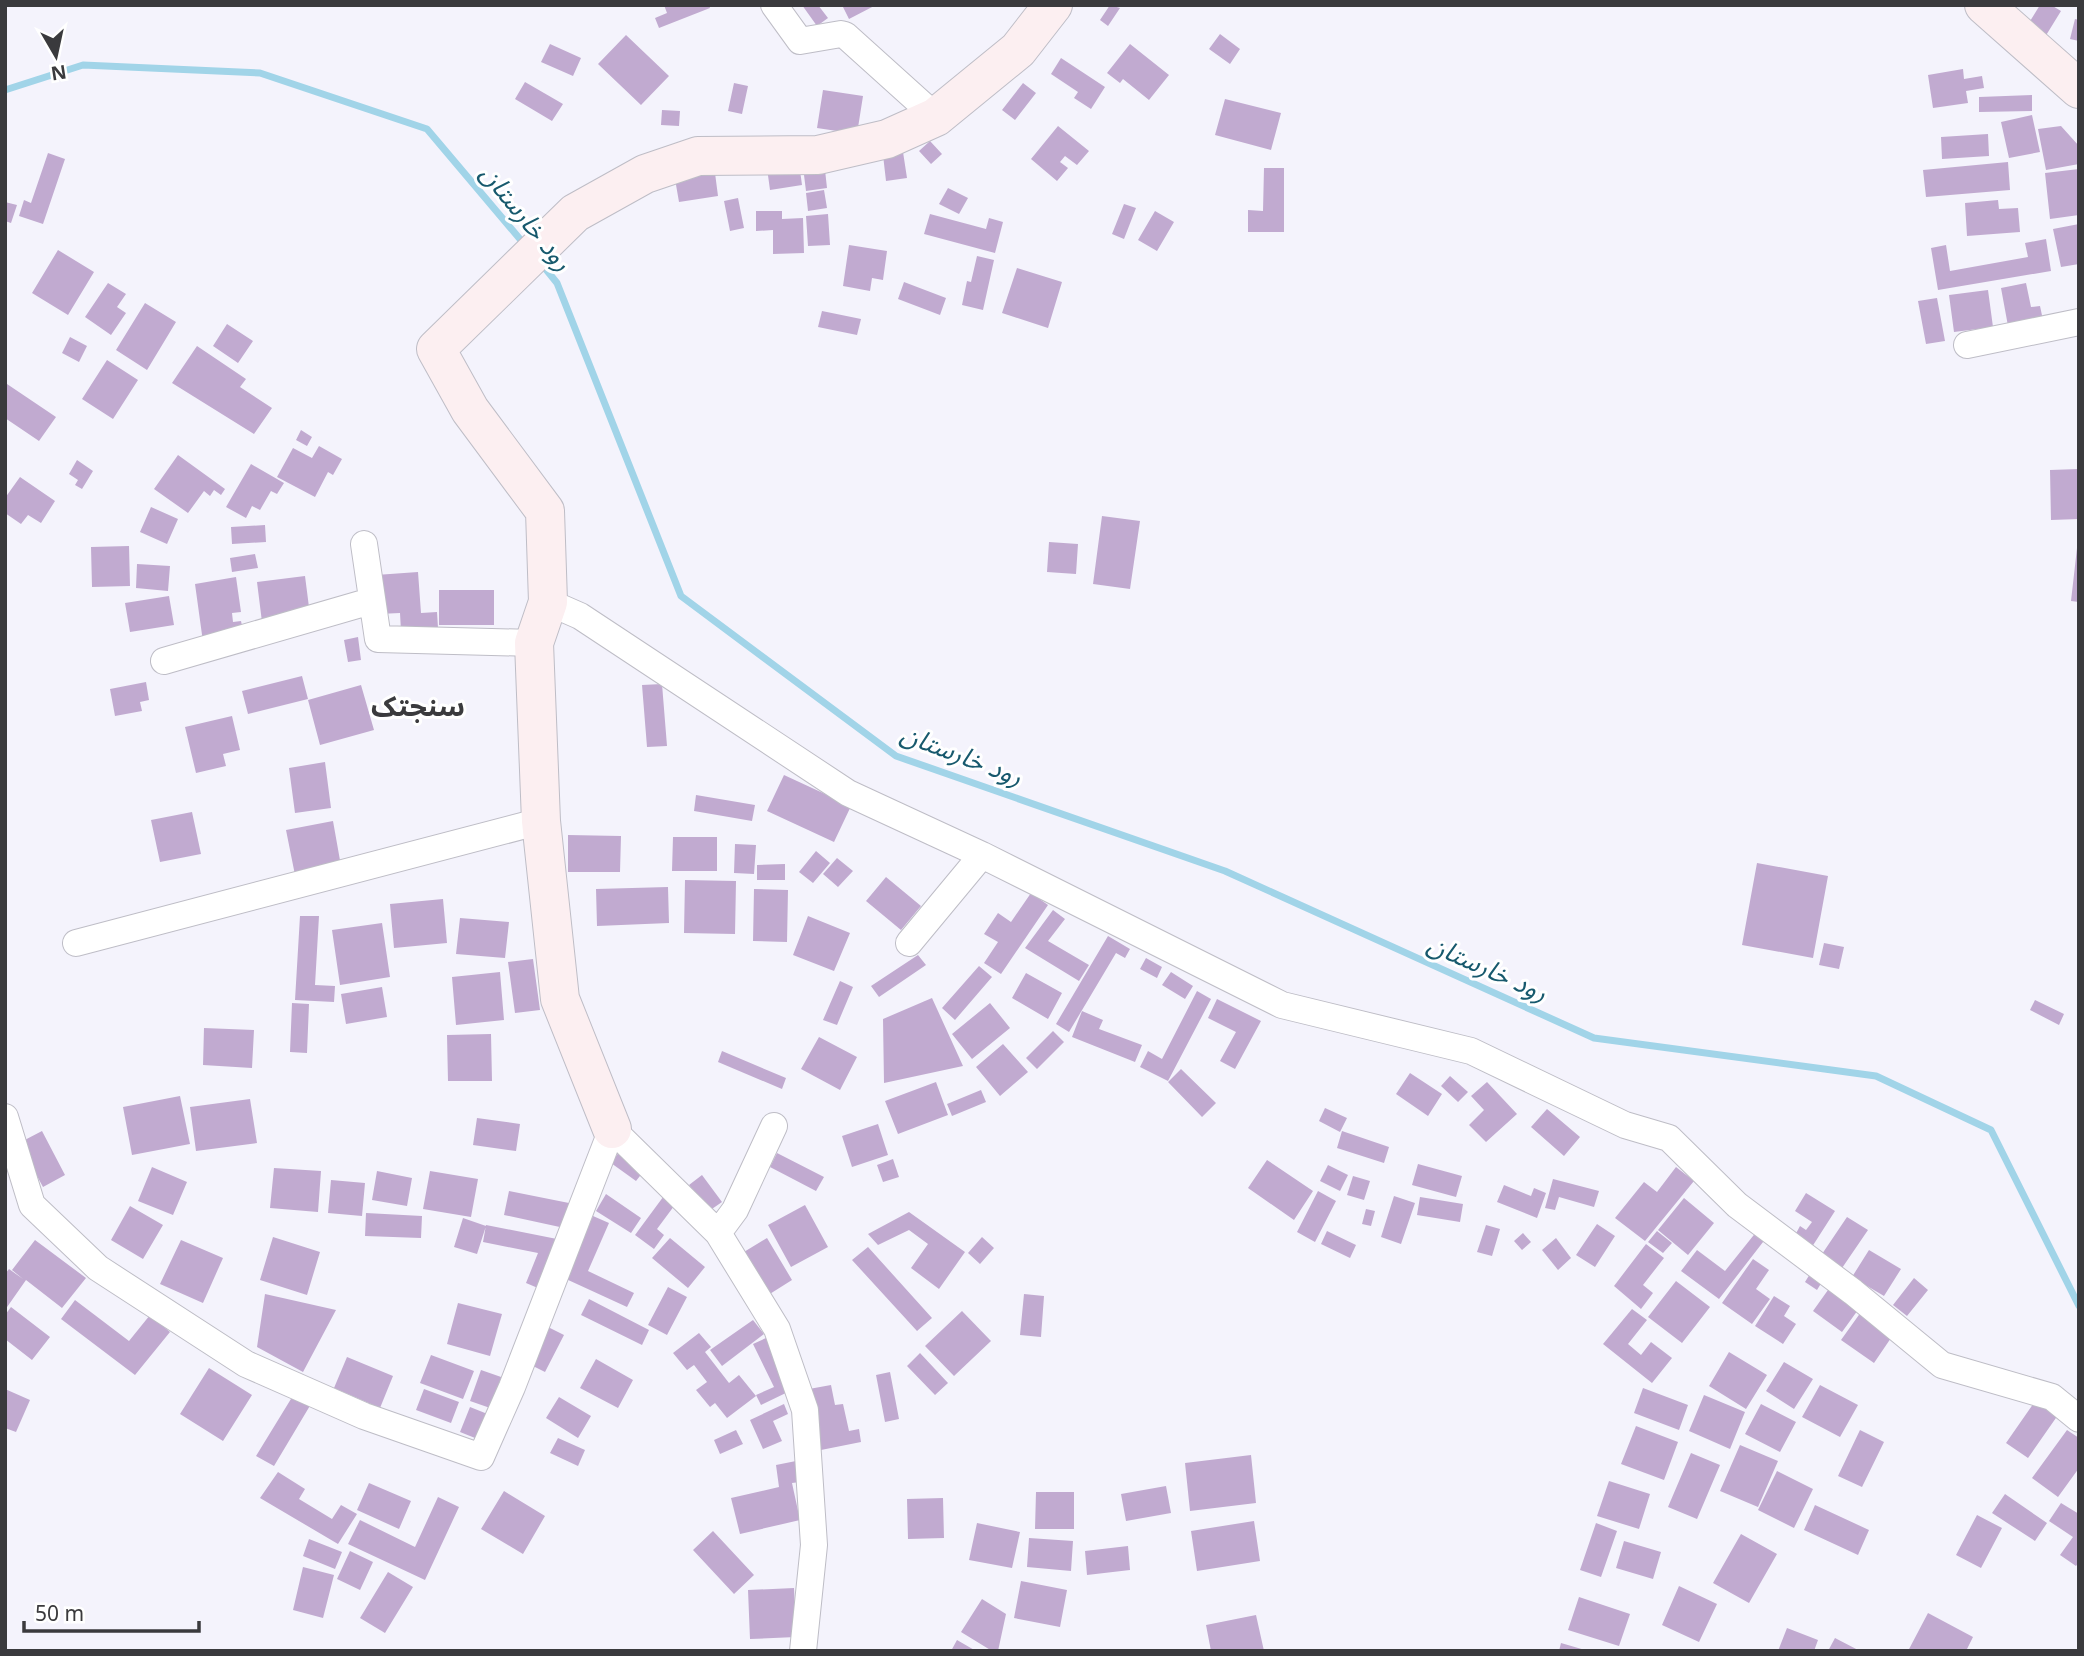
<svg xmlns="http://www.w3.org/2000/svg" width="2084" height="1656" viewBox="0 0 2084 1656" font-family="'Noto Sans','Noto Sans Arabic',sans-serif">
	<rect width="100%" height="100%" fill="#f4f3fc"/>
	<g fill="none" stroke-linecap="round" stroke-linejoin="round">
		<!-- stream -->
		<path stroke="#a1d4e8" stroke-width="7" d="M5,90L83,65L260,73L427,129L525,245
			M540,262L557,283L681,596L896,756L1225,871L1594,1038L1876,1076L1991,1130L2079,1306"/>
	</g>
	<!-- building -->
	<path fill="#c1aad0" d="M664,5H709L710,8L659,28L655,18L667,13Z
		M802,5H818L828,18L817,26Z
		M842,5H876L849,19Z
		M1110,5L1120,8L1108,26L1100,20Z
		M2040,5H2051L2061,11L2045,37L2027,26Z
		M2075,19L2079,20V41L2070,39Z
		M1220,34L1240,49L1230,64L1209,49Z
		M626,35L669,76L641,105L598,64Z
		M550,44L581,58L573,76L541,62Z
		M1130,44L1169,75L1149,100L1123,79L1120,83L1107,73Z
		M1061,58L1105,87L1091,109L1074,98L1078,92L1051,74Z
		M1963,69L1964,79L1982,76L1984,88L1966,91L1968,103L1933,108L1928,75Z
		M525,82L563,104L552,121L515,99Z
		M734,83L748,86L742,114L728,111Z
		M1023,83L1036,93L1015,120L1002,110Z
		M823,90L863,96L857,134L817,128Z
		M2032,95V111L1979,112V97Z
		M1225,99L1281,113L1271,150L1215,135Z
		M662,110L680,111L679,126L661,125Z
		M2032,115L2040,152L2009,158L2001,122Z
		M1058,126L1089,151L1077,165L1065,156L1060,162L1068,168L1057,181L1031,159Z
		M2061,126L2079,146V164L2046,170L2038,129Z
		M1988,134L1989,156L1942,159L1941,137Z
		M930,141L942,154L931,164L919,151Z
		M903,152L907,178L886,181L883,155Z
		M48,153L65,159L43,224L19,216L24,200L31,203Z
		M824,161L827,188L806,191L804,175L814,174Z
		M2008,162L2010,190L1926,197L1923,170Z
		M799,163L802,185L770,190L767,168Z
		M1264,168H1284V232H1248V210L1263,211Z
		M2079,169V215L2050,219L2045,173Z
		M715,173L718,196L679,202L675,179Z
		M948,188L968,198L959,214L939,204Z
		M824,190L827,208L808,211L806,193Z
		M738,198L744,228L730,231L724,201Z
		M1998,200L1999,209L2018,208L2020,232L1967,236L1965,203Z
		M5,202L17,205L11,223L5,221Z
		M1124,204L1136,208L1124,239L1112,234Z
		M756,211H782V219L803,218L804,253L773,254V230L756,231Z
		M1155,211L1174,222L1157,251L1138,240Z
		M828,214L830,245L808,246L806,216Z
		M930,214L986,229L989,218L1003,222L995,253L924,234Z
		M2079,224V264L2061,267L2053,229Z
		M2046,239L2051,271L1938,290L1931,248L1946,245L1950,271L2028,257L2025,243Z
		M849,245L887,251L883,280L872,278L870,291L843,286Z
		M58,250L94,272L68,315L32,293Z
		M977,256L994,260L983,310L962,305L967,281L971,282Z
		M1017,268L1062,282L1048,328L1002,313Z
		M904,282L946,298L940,315L898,299Z
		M108,283L126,294L117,307L126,313L111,335L85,317Z
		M2026,283L2031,307L2040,306L2043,320L2008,326L2001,288Z
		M1988,290L1993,327L1954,332L1949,295Z
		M1937,298L1945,341L1926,344L1918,301Z
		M145,303L176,322L147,370L116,350Z
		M822,311L861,319L857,335L818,327Z
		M227,324L253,341L238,363L213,346Z
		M70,337L87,346L79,362L62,353Z
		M197,346L246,379L240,387L272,408L254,434L172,383Z
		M107,360L138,380L113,419L82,399Z
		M7,384L56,417L39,441L5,418Z
		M301,430L312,437L307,446L296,440Z
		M319,446L342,459L333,475L328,472L315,497L277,477L293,448L312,458Z
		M178,455L225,489L221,495L214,490L210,496L204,491L188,513L154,489Z
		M77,460L93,471L82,489L75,485L78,480L69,474Z
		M251,464L284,483L277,494L271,491L260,510L252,506L246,518L226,507Z
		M2079,469V519L2051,520L2050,470Z
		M20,477L55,501L41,523L28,515L21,524L5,513V498Z
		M151,507L178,519L167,544L140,532Z
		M1102,516L1140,521L1130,589L1093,584Z
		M265,525L266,542L232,544L231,527Z
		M1049,542L1078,544L1076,574L1047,572Z
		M129,546L130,586L92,587L91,547Z
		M2077,548H2079V602L2071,601Z
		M255,554L258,568L232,572L230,558Z
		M137,564L170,566L168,591L136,588Z
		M418,572L421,613L437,612L438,628L401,631L400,613L379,614L376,575Z
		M305,576L310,615L262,622L257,582Z
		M236,577L241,612L232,613L233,622L241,621L244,635L203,642L195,584Z
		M439,590H494V625H439Z
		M169,596L174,625L130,632L125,603Z
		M358,637L361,660L348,662L344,640Z
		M302,676L308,699L248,714L242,691Z
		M146,682L149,700L140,702L142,711L115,716L110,689Z
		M662,684L667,746L647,747L642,685Z
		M361,685L374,730L320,745L308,700Z
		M232,716L240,750L223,754L226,766L196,773L185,727Z
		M325,762L331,808L295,813L289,768Z
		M784,775L851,806L834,842L767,811Z
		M696,795L755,805L752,821L694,811Z
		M192,812L201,854L160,862L151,820Z
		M333,821L341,866L295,875L286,830Z
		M568,835L621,836L620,872H568Z
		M673,837H717V871H672Z
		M735,844L756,845L754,874L734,873Z
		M816,851L830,863L813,883L799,872Z
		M837,858L853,871L838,887L823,874Z
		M1757,863L1828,876L1813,958L1742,945Z
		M785,864V880H757V865Z
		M886,877L921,906L901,930L866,901Z
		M685,880L736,881L735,934L684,933Z
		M668,887L669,923L597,926L596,889Z
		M754,889L788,890L787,942L753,941Z
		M1031,893L1048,905L1001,974L984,963L998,942L984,934L998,913L1011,922Z
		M443,899L447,943L394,948L390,904Z
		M1053,910L1065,919L1048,941L1089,965L1079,981L1025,948Z
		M300,916H319L315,985L335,986L334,1002L295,1000Z
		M808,916L850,933L834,971L793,955Z
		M460,918L509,922L505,958L456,954Z
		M382,923L390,977L340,985L332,930Z
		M1108,936L1130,949L1125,958L1116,953L1069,1032L1056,1024Z
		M1824,943L1844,947L1839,969L1819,965Z
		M918,955L926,965L879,997L871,986Z
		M1146,958L1162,967L1157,978L1140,969Z
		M533,959L540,1010L515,1013L508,962Z
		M979,966L992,977L955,1020L942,1008Z
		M500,972L504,1020L456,1025L452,977Z
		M1171,972L1193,986L1185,999L1162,985Z
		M1026,973L1062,993L1048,1019L1012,998Z
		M840,981L853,987L837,1025L823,1020Z
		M382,987L387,1017L346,1024L341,994Z
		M1197,991L1211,999L1168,1081L1140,1067L1148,1051L1162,1059Z
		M932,998L963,1066L884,1083L883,1019Z
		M1217,999L1261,1021L1235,1069L1220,1061L1236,1032L1208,1018Z
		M2035,1000L2064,1014L2059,1025L2030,1010Z
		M292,1003L309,1004L307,1053L290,1052Z
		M990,1003L1010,1028L972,1059L952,1034Z
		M1082,1011L1103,1020L1099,1029L1142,1045L1135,1062L1072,1037Z
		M204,1028L254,1030L252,1068L203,1065Z
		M1053,1031L1064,1042L1037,1069L1026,1058Z
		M491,1034L492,1081H448L447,1035Z
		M819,1037L857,1057L840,1090L801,1069Z
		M1003,1044L1028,1072L1000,1096L976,1067Z
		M722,1051L786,1078L782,1089L718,1062Z
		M1181,1069L1216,1103L1202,1117L1168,1082Z
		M1410,1073L1442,1094L1428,1116L1396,1094Z
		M1450,1076L1468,1092L1458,1102L1441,1086Z
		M936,1082L948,1115L898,1134L885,1101Z
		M1487,1082L1517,1114L1486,1142L1469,1125L1484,1110L1471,1096Z
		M981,1090L986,1102L952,1116L947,1104Z
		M180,1096L190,1144L132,1155L123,1107Z
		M250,1099L257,1143L196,1151L190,1107Z
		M1325,1108L1347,1118L1340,1132L1319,1121Z
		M1547,1109L1580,1137L1564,1156L1531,1127Z
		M477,1118L520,1124L516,1151L473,1145Z
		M878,1124L888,1155L852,1167L842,1136Z
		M42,1131L65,1175L43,1187L19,1143Z
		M1342,1131L1389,1147L1384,1163L1337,1148Z
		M622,1148L647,1167L636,1181L611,1163Z
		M777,1153L824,1177L816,1191L770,1167Z
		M893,1159L899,1177L883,1182L877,1165Z
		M1267,1160L1313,1191L1294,1220L1248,1188Z
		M1418,1164L1462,1176L1456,1197L1412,1185Z
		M1328,1165L1348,1175L1340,1191L1320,1181Z
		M152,1167L187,1182L173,1215L138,1201Z
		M1676,1167L1694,1181L1645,1241L1615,1218L1644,1182L1657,1192Z
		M274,1168L321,1171L318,1212L270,1208Z
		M377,1171L412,1178L407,1206L372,1200Z
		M430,1171L478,1179L471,1217L423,1209Z
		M702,1175L722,1202L709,1211L689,1185Z
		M1353,1176L1370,1181L1364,1200L1347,1195Z
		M1553,1179L1599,1191L1594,1207L1559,1197L1555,1210L1545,1208Z
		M331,1180L365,1183L362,1216L328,1213Z
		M1504,1185L1531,1196L1534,1188L1546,1193L1537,1218L1497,1202Z
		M669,1189L680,1198L657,1229L664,1235L654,1249L635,1235Z
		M509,1191L574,1204L569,1229L504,1215Z
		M1318,1191L1336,1201L1315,1242L1297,1232Z
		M1806,1193L1835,1211L1810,1250L1793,1239L1800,1226L1806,1230L1812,1222L1795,1211Z
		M606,1194L641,1218L631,1233L596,1211Z
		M1394,1196L1415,1203L1401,1244L1381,1237Z
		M1420,1197L1463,1204L1460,1222L1417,1215Z
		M1684,1198L1714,1223L1688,1255L1658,1230Z
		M805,1205L828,1247L791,1267L768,1225Z
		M130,1206L163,1225L143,1259L111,1240Z
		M1366,1209L1375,1211L1371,1226L1362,1224Z
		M909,1212L965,1252L939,1289L911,1268L928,1244L909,1230L878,1245L868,1234Z
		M366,1213L422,1216L421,1238L365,1236Z
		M593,1216L609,1223L588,1271L634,1293L627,1307L566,1279Z
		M1847,1217L1868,1230L1840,1271L1820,1257Z
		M463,1218L486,1226L477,1254L454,1247Z
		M1597,1224L1615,1236L1595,1267L1576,1255Z
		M486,1225L567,1241L545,1291L526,1283L538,1253L483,1242Z
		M1486,1225L1500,1229L1492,1256L1477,1252Z
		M1761,1226L1770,1233L1719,1299L1681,1271L1697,1250L1725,1271Z
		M1327,1231L1356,1245L1350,1258L1321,1244Z
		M1657,1231L1672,1243L1663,1253L1648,1242Z
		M1523,1233L1531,1242L1522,1250L1514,1241Z
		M273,1237L320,1252L307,1295L260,1280Z
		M982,1237L994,1248L980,1264L968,1253Z
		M670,1238L705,1267L688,1288L652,1258Z
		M767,1238L792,1280L765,1297L739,1255Z
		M1556,1238L1571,1258L1558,1270L1542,1250Z
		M35,1240L86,1278L62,1308L26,1280L5,1310V1274L9,1269L23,1279L12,1270Z
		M181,1240L223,1258L203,1303L160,1284Z
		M1646,1244L1664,1258L1643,1285L1653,1293L1641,1309L1614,1286Z
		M868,1247L932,1318L917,1331L852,1260Z
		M1869,1250L1901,1269L1884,1296L1852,1277Z
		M1753,1259L1769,1270L1756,1289L1770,1299L1752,1324L1722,1303Z
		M1813,1269L1825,1277L1817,1290L1805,1282Z
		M1914,1278L1928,1290L1907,1316L1893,1305Z
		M1676,1281L1710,1307L1682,1343L1648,1317Z
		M1833,1283L1863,1303L1842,1332L1813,1311Z
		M668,1287L687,1297L667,1335L648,1325Z
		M265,1294L336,1310L303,1372L257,1347Z
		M1024,1294L1044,1296L1041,1337L1020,1335Z
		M1774,1296L1790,1306L1784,1316L1796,1324L1783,1344L1755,1326Z
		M589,1299L649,1330L642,1345L581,1315Z
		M75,1300L129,1341L150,1315L170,1332L135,1375L61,1319Z
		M458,1303L502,1314L490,1356L447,1344Z
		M11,1307L50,1337L32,1360L5,1339V1315Z
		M1632,1309L1647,1320L1628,1344L1641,1355L1651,1342L1672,1358L1652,1383L1603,1344Z
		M962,1311L991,1341L954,1376L925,1346Z
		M1861,1312L1893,1335L1874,1363L1841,1340Z
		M753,1320L764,1334L722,1366L710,1350Z
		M548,1327L564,1335L545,1372L529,1364Z
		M699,1333L711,1347L705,1352L729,1383L739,1375L756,1396L727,1418L715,1403L710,1407L696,1390L707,1382L694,1365L687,1370L673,1353Z
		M766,1338L792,1390L761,1405L756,1395L774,1387L753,1344Z
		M1729,1352L1767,1375L1746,1409L1709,1386Z
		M920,1353L948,1383L935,1395L907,1366Z
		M431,1355L474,1371L463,1399L420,1383Z
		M347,1357L393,1376L380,1408L334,1388Z
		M596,1359L633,1380L618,1408L580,1388Z
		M1784,1362L1813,1379L1794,1409L1766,1391Z
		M209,1368L252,1395L223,1441L180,1414Z
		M481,1370L504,1378L493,1409L470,1401Z
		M890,1372L899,1419L885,1422L876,1375Z
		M831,1385L835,1405L843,1404L849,1431L859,1429L861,1442L821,1450L809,1389Z
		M1820,1385L1858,1405L1840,1437L1802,1417Z
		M1643,1388L1688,1405L1679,1430L1634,1413Z
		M5,1389L30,1400L16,1432L5,1428Z
		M424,1389L459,1402L451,1423L416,1410Z
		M294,1394L311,1404L274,1466L256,1456Z
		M1704,1395L1745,1412L1730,1449L1689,1431Z
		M559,1397L591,1416L578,1438L546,1418Z
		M2036,1400L2058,1415L2028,1458L2006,1443Z
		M784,1404L788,1414L773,1421L782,1441L763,1449L750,1420Z
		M1761,1404L1796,1422L1780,1452L1745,1434Z
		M470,1407L490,1415L480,1440L460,1432Z
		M1636,1426L1678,1442L1664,1480L1621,1464Z
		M736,1430L743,1444L720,1454L714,1440Z
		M1860,1430L1884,1442L1862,1487L1838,1476Z
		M2067,1430L2079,1438V1468L2058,1497L2032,1478Z
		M558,1438L585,1450L578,1466L550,1453Z
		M1740,1445L1778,1461L1758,1507L1720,1491Z
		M1691,1453L1720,1465L1697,1519L1668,1507Z
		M1251,1455L1256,1503L1190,1511L1185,1463Z
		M796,1461L800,1482L792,1483L800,1520L740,1534L731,1498L779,1487L776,1465Z
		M1777,1471L1813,1489L1794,1528L1758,1510Z
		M278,1472L305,1489L299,1499L332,1519L341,1505L357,1514L338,1544L260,1498Z
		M1609,1481L1650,1494L1639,1529L1597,1516Z
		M369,1483L411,1501L399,1529L357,1510Z
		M1166,1486L1171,1513L1126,1521L1121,1494Z
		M504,1491L545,1516L523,1554L481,1529Z
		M1036,1492H1074V1529H1035Z
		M2005,1494L2047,1523L2035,1541L1992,1513Z
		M438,1497L459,1507L425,1580L348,1544L360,1520L415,1547Z
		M943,1498L944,1538L908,1539L907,1499Z
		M2061,1503L2079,1514V1562L2076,1566L2060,1555L2073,1537L2049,1521Z
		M1815,1505L1869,1530L1858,1555L1804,1530Z
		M1977,1515L2002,1528L1981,1568L1956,1555Z
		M1254,1521L1260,1561L1197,1571L1191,1531Z
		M977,1523L1020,1532L1012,1568L969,1560Z
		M1596,1523L1617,1531L1601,1577L1580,1570Z
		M713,1531L754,1575L734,1594L693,1550Z
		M1741,1534L1777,1554L1749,1603L1713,1583Z
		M1029,1538L1073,1541L1071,1571L1027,1567Z
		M309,1539L342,1552L335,1569L303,1556Z
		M1624,1541L1661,1552L1653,1579L1616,1568Z
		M1128,1546L1130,1570L1087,1575L1085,1551Z
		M350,1551L373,1562L360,1590L337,1579Z
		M303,1567L334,1575L323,1618L293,1610Z
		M388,1572L413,1587L385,1633L360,1618Z
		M1021,1581L1067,1590L1060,1627L1014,1618Z
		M1679,1586L1717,1604L1699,1642L1662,1625Z
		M794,1588L796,1637L750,1639L748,1590Z
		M1579,1597L1630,1614L1619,1646L1568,1630Z
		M982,1599L1006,1614L998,1651H992L961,1632Z
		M1928,1613L1973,1637L1966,1651H1908Z
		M1256,1615L1264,1651H1211L1206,1625Z
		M1787,1628L1818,1640L1814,1651H1778Z
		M1835,1638L1860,1651H1828Z
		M957,1640L976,1651H951Z
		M1561,1643L1585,1650L1584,1651H1559Z"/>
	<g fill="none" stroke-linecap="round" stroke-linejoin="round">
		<!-- street casing -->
		<g stroke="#bebdc6" stroke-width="28">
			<path id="street" d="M774,5L800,41L841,34L845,35L936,117
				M1967,345L2079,322
				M364,544L378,639L534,643
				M548,602L580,616L848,793L982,855L1282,1005L1471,1051L1625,1125L1669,1138L1737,1205L1853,1292L1942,1365L2052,1397L2079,1419
				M164,661L371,601
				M76,943L541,821
				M909,943L982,855
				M5,1117L32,1205L98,1268L246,1364L364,1416L481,1457L512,1387L612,1129L718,1233L777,1329L805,1410L814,1545L803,1651
				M718,1233L735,1210L774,1126"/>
		</g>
		<!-- secondary casing -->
		<g stroke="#bebdc6" stroke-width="40">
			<path id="secondary" d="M1984,5L2079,89
				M612,1129L560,999L541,821L534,643L548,602L545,511L470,410L436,349L575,213L645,174L698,156L818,155L887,139L936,117L1018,50L1053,5"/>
		</g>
		<!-- street -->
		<use href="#street" stroke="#fff" stroke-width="26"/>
		<!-- secondary -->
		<use href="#secondary" stroke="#fceff1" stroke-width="38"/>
	</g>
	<g text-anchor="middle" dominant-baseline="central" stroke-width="6" stroke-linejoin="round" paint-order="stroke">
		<!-- water labels -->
		<g font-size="26" font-style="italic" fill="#17596d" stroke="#fff">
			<text transform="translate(527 217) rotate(51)">رود خارستان</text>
			<text transform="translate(962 754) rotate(21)">رود خارستان</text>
			<text transform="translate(1488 967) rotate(24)">رود خارستان</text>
		</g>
		<!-- quarter labels -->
		<g font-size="28" font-weight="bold" fill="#3a3a3d" stroke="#fff">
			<text x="418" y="705">سنجتک</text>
		</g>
	</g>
	<!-- border -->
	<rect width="2084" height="1656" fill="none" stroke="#3a3a3d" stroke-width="14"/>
	<!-- north arrow -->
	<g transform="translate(56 56) rotate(171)" stroke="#ffffff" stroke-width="5" paint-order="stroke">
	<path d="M0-5L12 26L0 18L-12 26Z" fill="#3a3a3d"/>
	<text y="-10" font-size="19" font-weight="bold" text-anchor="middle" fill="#3a3a3d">N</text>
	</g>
	<!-- scale -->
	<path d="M24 1621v10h175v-10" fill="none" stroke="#3a3a3d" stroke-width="3.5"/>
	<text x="35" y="1621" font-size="21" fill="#3a3a3d" stroke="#ffffff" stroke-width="5" paint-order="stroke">50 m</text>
</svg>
